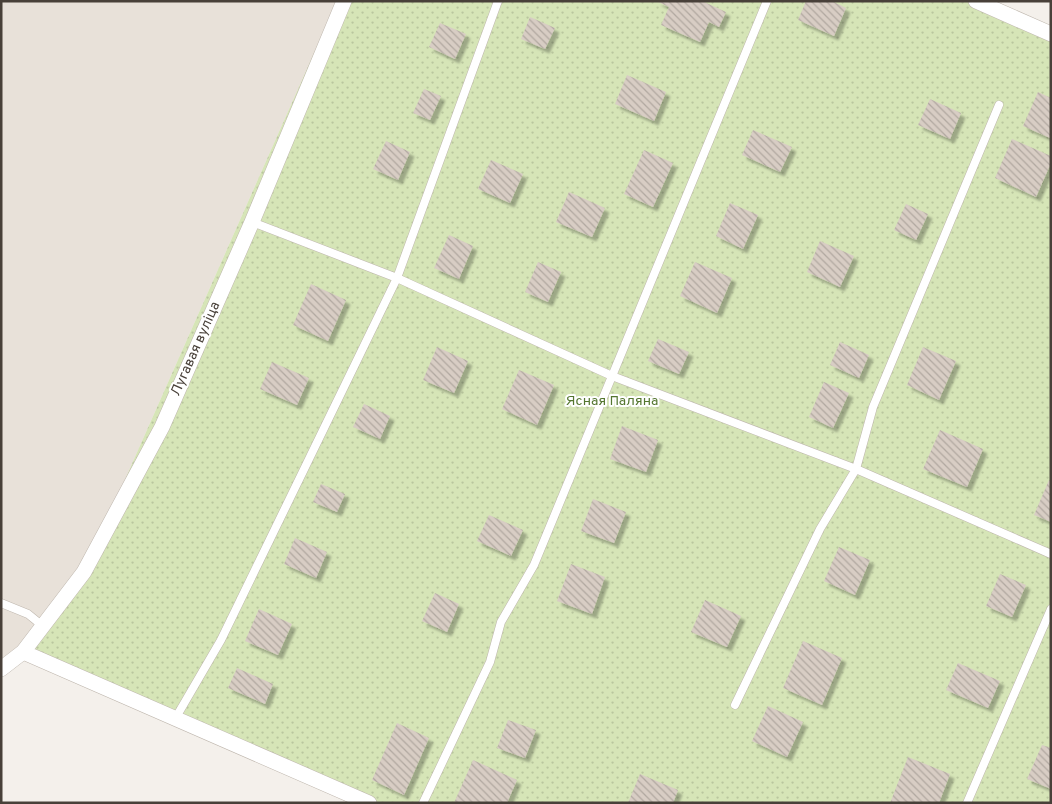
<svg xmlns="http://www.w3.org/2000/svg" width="1052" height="804" viewBox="0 0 1052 804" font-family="Overpass,sans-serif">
	<defs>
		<pattern id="green-dots" width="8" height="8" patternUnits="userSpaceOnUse" patternTransform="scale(1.25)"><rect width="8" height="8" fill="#d6e5b7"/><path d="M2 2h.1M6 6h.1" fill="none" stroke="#b9c69e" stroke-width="1.8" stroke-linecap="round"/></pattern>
		<pattern id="building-back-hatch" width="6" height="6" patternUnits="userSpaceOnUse" patternTransform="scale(1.25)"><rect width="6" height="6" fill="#d8cdc4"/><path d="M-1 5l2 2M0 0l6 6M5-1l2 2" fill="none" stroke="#b1a8a0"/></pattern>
		<filter id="shadow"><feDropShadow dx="4.5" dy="4.5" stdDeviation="1" flood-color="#0004"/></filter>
	</defs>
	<rect width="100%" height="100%" fill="#f4f0eb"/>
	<!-- residential -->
	<path fill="#e8e1d9" d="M1,1H337L84,572L1,669Z"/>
	<!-- green -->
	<path fill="url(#green-dots)" d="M337,1H991L1051,28V803H369L23,652L84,572Z"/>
	<!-- building -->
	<path fill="url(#building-back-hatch)" filter="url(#shadow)" d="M656,1H702L726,12L719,27L709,22L700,42L661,25L669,7Z
		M806,1H832L846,8L834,36L798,20Z
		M530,17L555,28L545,49L521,39Z
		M440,23L466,34L455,59L429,47Z
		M627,75L666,92L654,121L615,104Z
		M424,89L441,96L430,120L413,113Z
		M1038,92L1051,98L1050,138L1023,126Z
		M930,99L961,113L950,139L918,125Z
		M753,130L792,147L780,172L742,155Z
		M1012,139L1051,156V163L1036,197L995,178Z
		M386,141L410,152L398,180L373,169Z
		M644,150L673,163L653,207L624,194Z
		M491,160L523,174L510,203L478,189Z
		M569,192L605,208L592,237L556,222Z
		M730,203L758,215L743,249L716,236Z
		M906,204L928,214L916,240L894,230Z
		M449,235L473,246L459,279L434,268Z
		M820,241L854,256L840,287L807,272Z
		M538,262L561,272L548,302L525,292Z
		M695,262L732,278L717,313L680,296Z
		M311,284L346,300L328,341L293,325Z
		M658,339L689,352L679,374L648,361Z
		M840,342L869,355L859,378L830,365Z
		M437,347L468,361L454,393L423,380Z
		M923,347L956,361L939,400L907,385Z
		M272,362L309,378L297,405L260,389Z
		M519,370L554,385L537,425L502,409Z
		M824,382L849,393L833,428L809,417Z
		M364,404L390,416L380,439L353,427Z
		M622,426L658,440L646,472L610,459Z
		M940,430L983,449L967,487L923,469Z
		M1049,480L1051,481V522L1034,515Z
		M321,484L345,494L337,512L313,502Z
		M593,499L626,512L614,543L581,531Z
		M489,515L523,530L511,556L477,541Z
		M295,538L327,552L316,578L284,564Z
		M839,547L870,560L855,595L824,581Z
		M571,564L605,577L592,614L557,601Z
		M1000,574L1026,585L1012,617L986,606Z
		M435,593L459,604L447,632L422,621Z
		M705,600L741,616L727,647L691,632Z
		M259,609L292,624L278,655L245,641Z
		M803,641L842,658L822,705L783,688Z
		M958,663L1000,681L988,708L946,690Z
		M237,668L273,684L265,704L228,688Z
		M768,706L803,722L787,757L752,741Z
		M508,720L536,730L525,758L497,748Z
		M397,723L429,738L404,795L372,780Z
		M1042,745L1051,748V789L1027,779Z
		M908,757L950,774L939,803H890Z
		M473,760L517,780L507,803H454Z
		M640,774L678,790L673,803H628Z"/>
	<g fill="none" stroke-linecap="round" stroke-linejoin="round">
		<!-- lane casing -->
		<g stroke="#bfb7ae" stroke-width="9">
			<path id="lane" d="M252,222L397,278L612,376L856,469L1051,554
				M1,603L28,614L44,627
				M735,705L820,529L856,469L873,407L999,105
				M175,719L221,640L397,278L498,1
				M423,803L490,662L501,622L534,565L767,1
				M967,803L1051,609"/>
		</g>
		<!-- street casing -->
		<g stroke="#bfb7ae" stroke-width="16">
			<path id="street" d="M976,1L1051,34
				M23,652L369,803
				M1,669L23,652L84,572L162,427L252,222L344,1"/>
		</g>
		<!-- lane -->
		<use href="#lane" stroke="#fff" stroke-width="8"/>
		<!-- street -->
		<use href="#street" stroke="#fff" stroke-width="15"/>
	</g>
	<g text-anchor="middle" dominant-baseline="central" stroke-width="4" stroke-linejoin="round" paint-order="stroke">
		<!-- street labels -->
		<g font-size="14" fill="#484039" stroke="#fff">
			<text transform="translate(196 349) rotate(-66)">Лугавая вуліца</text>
		</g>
		<!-- park labels -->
		<g font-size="14" fill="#547630" stroke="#fff">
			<text x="612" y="401">Ясная Паляна</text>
		</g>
	</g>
	<!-- border -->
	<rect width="1052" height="804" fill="none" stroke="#484039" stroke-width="5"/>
</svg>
